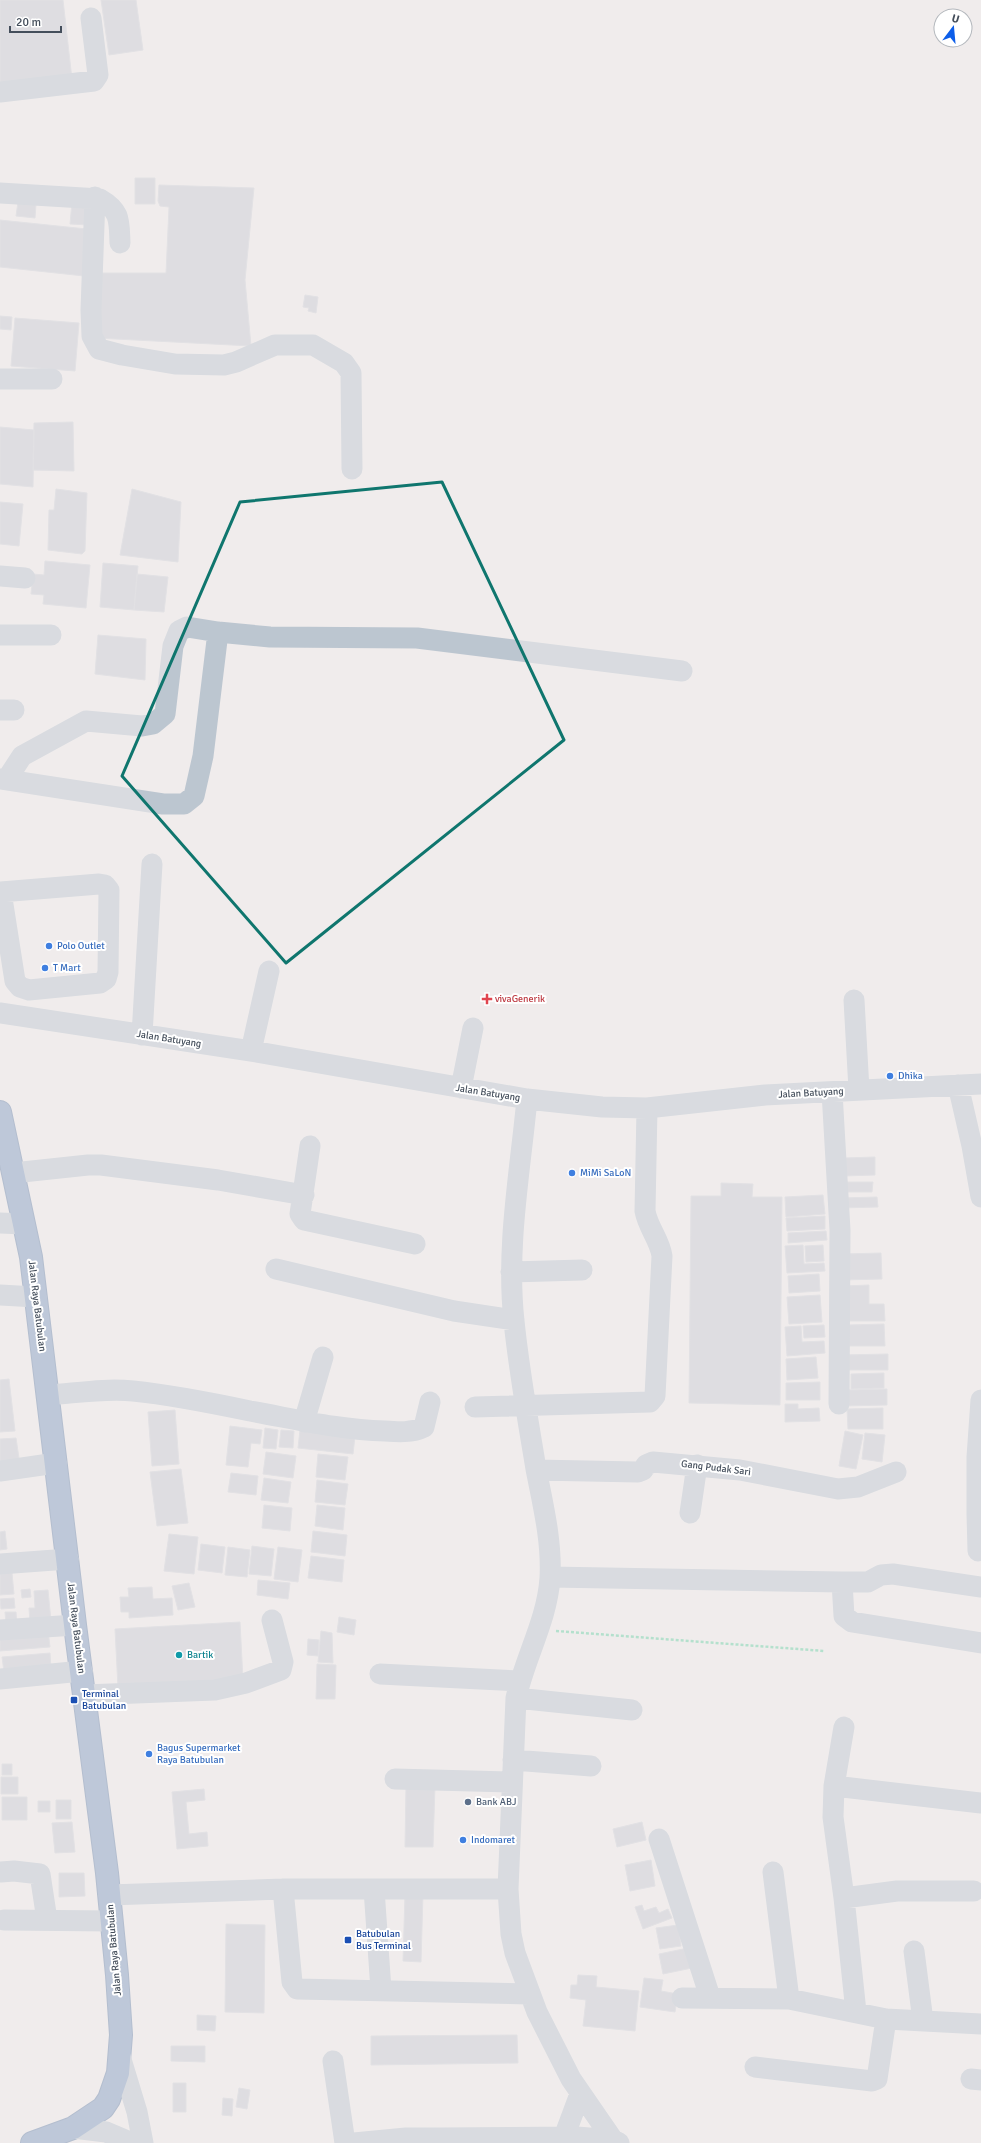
<svg xmlns="http://www.w3.org/2000/svg" width="981" height="2143" viewBox="0 0 981 2143" font-family="Signika,sans-serif">
	<rect width="100%" height="100%" fill="#f0ecec"/>
	<!-- building -->
	<path fill="#c8cbd3" stroke="#d0d2d9" d="M0,0H63L72,79L0,87Z
		M101,0H136L143,50L109,55Z
		M135,178H155V204H135Z
		M159,185L254,188L245,280L251,346L96,338L100,273H166L169,207L160,206L158,201Z
		M18,202L36,204L35,218L16,216Z
		M72,202L90,203L89,225L70,224Z
		M0,220L87,229L84,276L0,267Z
		M305,295L318,297L316,313L308,311L309,308L303,307Z
		M0,316L12,317L11,330L0,329Z
		M15,318L79,323L75,371L11,366Z
		M73,422L74,471L33,470L34,423Z
		M0,427L34,430L33,487L0,484Z
		M56,489L87,493L85,551L82,554L48,550L49,510H54Z
		M132,489L181,502L178,562L120,555Z
		M0,502L23,504L19,546L0,544Z
		M45,561L90,565L86,608L43,604L44,595L31,594L33,574L44,575Z
		M103,563L138,566L134,610L100,607Z
		M137,574L168,577L164,612L134,610Z
		M98,635L146,639L145,680L95,674Z
		M875,1157V1175L844,1176V1158Z
		M840,1182H873L872,1192H840Z
		M721,1183L753,1184L752,1197H782L780,1405L689,1403L691,1196H721Z
		M823,1195L825,1214L786,1217L785,1197Z
		M877,1197L878,1207L840,1208V1198Z
		M825,1216V1229L787,1231L786,1218Z
		M826,1231L827,1240L788,1243V1233Z
		M803,1245L804,1264L824,1263L825,1271L787,1273L785,1246Z
		M823,1245L824,1261L806,1262L805,1246Z
		M881,1253L882,1279L842,1280V1254Z
		M819,1274L820,1291L789,1293L788,1276Z
		M869,1285V1304H884L885,1321H844L843,1286Z
		M820,1295L822,1322L789,1324L787,1297Z
		M884,1324L885,1346H848V1325Z
		M824,1325L825,1337L804,1338L803,1326Z
		M801,1326L802,1342L824,1341L825,1353L787,1356L785,1327Z
		M888,1354V1370H842L841,1355Z
		M816,1357L818,1378L787,1380L786,1359Z
		M884,1373V1388L851,1389V1374Z
		M9,1379L15,1431L0,1432V1380Z
		M820,1382V1400H786V1383Z
		M887,1389V1405L843,1406V1390Z
		M785,1404H798V1409L819,1408L820,1421L785,1422Z
		M883,1408V1429H848L847,1409Z
		M175,1410L179,1464L152,1466L148,1412Z
		M230,1426L262,1430L260,1444L251,1443L248,1467L226,1465Z
		M265,1428L278,1430L276,1449L263,1448Z
		M281,1430L294,1431L293,1448L279,1447Z
		M300,1430L355,1436L353,1454L298,1448Z
		M845,1431L863,1435L856,1469L839,1466Z
		M865,1433L885,1435L882,1462L862,1459Z
		M16,1438L19,1458L0,1467V1439Z
		M266,1452L296,1456L293,1478L263,1474Z
		M318,1454L348,1457L345,1480L316,1477Z
		M181,1469L188,1523L157,1526L150,1472Z
		M231,1473L258,1476L256,1495L228,1492Z
		M264,1478L291,1482L288,1503L261,1500Z
		M317,1480L348,1484L345,1505L315,1502Z
		M264,1505L292,1508L290,1531L262,1528Z
		M317,1505L345,1508L343,1530L315,1526Z
		M5,1531L7,1549L0,1550V1532Z
		M313,1531L347,1535L345,1556L311,1552Z
		M169,1534L198,1537L194,1574L164,1571Z
		M201,1544L225,1547L222,1573L198,1570Z
		M252,1546L274,1549L271,1576L249,1574Z
		M228,1547L250,1550L247,1577L225,1575Z
		M278,1547L302,1550L298,1582L274,1579Z
		M311,1556L344,1560L342,1582L308,1578Z
		M12,1573L14,1594L0,1595V1574Z
		M258,1580L290,1583L288,1599L257,1595Z
		M189,1583L195,1607L178,1610L172,1586Z
		M152,1587L153,1599L172,1598L173,1615L129,1618V1612H121L120,1597H129L128,1588Z
		M30,1589L31,1597L22,1598L21,1590Z
		M48,1590L51,1621L30,1623L29,1608H35L34,1591Z
		M14,1598L15,1608L1,1609L0,1599Z
		M5,1612H16L17,1624L6,1625Z
		M339,1617L356,1620L354,1635L337,1632Z
		M240,1622L243,1680L118,1688L115,1629Z
		M48,1630L50,1647L0,1651V1633Z
		M321,1631L332,1633L333,1663L318,1662Z
		M308,1639L319,1640L318,1656L307,1655Z
		M50,1653L51,1669L4,1672L2,1657Z
		M317,1664L336,1665L335,1699H316Z
		M2,1764H12V1775H2Z
		M1,1777H18V1794H1Z
		M406,1785L435,1786L433,1847H405Z
		M204,1789L205,1800L186,1802L189,1834L207,1832L208,1846L177,1849L172,1792Z
		M2,1797H27V1820H2Z
		M56,1800H71V1819H56Z
		M38,1801H50V1812H38Z
		M72,1822L75,1852L55,1853L52,1823Z
		M642,1822L646,1840L617,1847L613,1829Z
		M651,1860L655,1886L630,1891L625,1865Z
		M59,1873H84L85,1896L59,1897Z
		M405,1893L423,1894L421,1962L403,1961Z
		M642,1905L644,1911L656,1907L659,1913L668,1909L672,1918L643,1929L635,1907Z
		M226,1924L265,1925L264,2013L225,2012Z
		M678,1925L681,1946L660,1949L656,1928Z
		M688,1948L692,1968L663,1974L659,1954Z
		M578,1975L597,1976L596,1987L639,1991L635,2031L583,2026L586,2000L570,1998L571,1985H577Z
		M644,1978L663,1980L661,1991L678,1994L675,2012L640,2007Z
		M197,2015L216,2016L215,2031L197,2030Z
		M517,2035L518,2063L371,2065V2036Z
		M171,2046H205V2062L171,2061Z
		M173,2083H186V2112H173Z
		M239,2088L250,2090L247,2109L236,2107Z
		M223,2098L233,2099L232,2116L222,2115Z"/>
	<g fill="none" stroke-linecap="round" stroke-linejoin="round">
		<!-- highway casing -->
		<g stroke="#6b86ab" stroke-width="24">
			<path id="highway" d="M0,1112L31,1257L75,1625L107,1873L117,1975L121,2035L118,2073L109,2099L103,2108L73,2128L32,2143"/>
		</g>
		<!-- path -->
		<path stroke="#6cd1a6" stroke-width="2.5" stroke-dasharray="3 2" stroke-linecap="butt" d="M556,1631L824,1651"/>
		<!-- minor -->
		<path stroke="#bcc6d0" stroke-width="21" d="M0,92L94,81L98,75L91,18
			M0,193L100,199C121,211 119,221 120,243
			M95,197L91,310L92,336L99,349L122,355L175,364L224,365L236,362L275,345H313L344,363L351,373L352,469
			M0,379H52
			M0,576L25,578
			M0,635H51
			M0,710H14
			M0,779L163,804H184L194,796L203,756L218,632
			M7,779L22,756L86,721L142,726L153,724L165,714L173,646L179,631L187,627L218,632L270,637L417,638L682,671
			M0,892L99,884L105,885L109,890L108,972L106,979L100,983L29,990L20,987L15,981L1,892
			M854,1000L859,1090
			M0,1013L251,1051L527,1099L602,1107L647,1108L765,1095L981,1084
			M142,1035L152,864
			M251,1051L269,971
			M958,1085L972,1146L981,1197
			M461,1088L473,1028
			M832,1092L840,1230L839,1404
			M527,1099C520,1173 506,1247 514,1321C519,1371 528,1420 536,1469C543,1505 552,1541 550,1578C547,1621 525,1657 516,1698L508,1889L511,1934L515,1953L537,2012L571,2079L613,2140
			M310,1146L300,1214L304,1220L415,1244
			M13,1173L88,1165H101L218,1180L304,1195
			M0,1223L24,1224
			M276,1269L454,1311L514,1320
			M511,1272L582,1270
			M0,1295L36,1297
			M49,1395C77,1393 105,1388 133,1391C172,1395 212,1403 250,1411C295,1419 339,1430 385,1431C398,1432 412,1433 424,1427L430,1402
			M981,1400L977,1457V1514H981
			M475,1407L650,1402L655,1396L662,1256C660,1240 648,1228 645,1211L647,1108
			M304,1422L323,1357
			M536,1470L638,1472L643,1470L646,1465L653,1462L740,1470L838,1489L858,1487L896,1472
			M0,1471L56,1463
			M690,1513L697,1465
			M977,1514L978,1551
			M0,1564L68,1559
			M550,1577L842,1582L844,1616L852,1622L981,1643
			M842,1582H868L881,1575L893,1574L981,1587
			M0,1630L75,1625
			M380,1674L520,1681
			M0,1679L82,1671
			M84,1695L215,1690L246,1683L281,1670L283,1662L272,1620
			M516,1698L632,1710
			M844,1727L834,1786L833,1817L844,1898L856,2012
			M513,1760L591,1766
			M395,1779L512,1782
			M834,1786L981,1803
			M659,1839L710,1997
			M1,1872L14,1871L40,1874L47,1920
			M773,1872L789,1999
			M283,1889L292,1982L297,1989L529,1994
			M374,1889L381,1990
			M109,1895L283,1889H508
			M844,1898L897,1891H974
			M4,1920L111,1921
			M914,1951L923,2021
			M682,1998L789,1999L886,2019L981,2024
			M120,2056L137,2112L143,2143
			M333,2061L345,2143
			M755,2067L872,2081L877,2079L886,2019
			M971,2079L981,2080
			M73,2128L106,2132L132,2143
			M564,2137L580,2094
			M354,2143L406,2138H440L577,2137L613,2140L619,2143"/>
		<!-- highway -->
		<use href="#highway" stroke="#809bc0" stroke-width="22"/>
	</g>
	<!-- marked area -->
	<path d="M0 0H981V2143H0ZM442,482L564,740L286,963L122,776L240,502Z" fill="#f0ecec" fill-opacity=".55" fill-rule="evenodd"/>
	<path fill="none" stroke="#0f766e" stroke-width="3" stroke-linejoin="round" d="M442,482L564,740L286,963L122,776L240,502Z"/>
	<!-- markers -->
	<g fill="#3f7fe0" stroke="#fff" stroke-width="1.5">
		<circle cx="49" cy="946" r="4"/>
		<circle cx="45" cy="968" r="4"/>
		<circle cx="890" cy="1076" r="4"/>
		<circle cx="572" cy="1173" r="4"/>
		<circle cx="149" cy="1754" r="4"/>
		<circle cx="463" cy="1840" r="4"/>
	</g>
	<path fill="#e0444e" stroke="#fff" stroke-width="1.5" d="M485 993h4v4h4v4h-4v4h-4v-4h-4v-4h4z"/>
	<circle fill="#0f9aa8" stroke="#fff" stroke-width="1.5" cx="179" cy="1655" r="4"/>
	<g fill="#1a4fb4" stroke="#fff" stroke-width="1.5">
		<rect x="70" y="1696" width="8" height="8" rx="2"/>
		<rect x="344" y="1936" width="8" height="8" rx="2"/>
	</g>
	<circle fill="#5c6f8a" stroke="#fff" stroke-width="1.5" cx="468" cy="1802" r="4"/>
	<g text-anchor="middle" dominant-baseline="central" stroke-width="4" stroke-linejoin="round" paint-order="stroke">
		<!-- shop labels -->
		<g font-size="10" fill="#366cbe" stroke="#fff" text-anchor="start">
			<text x="57" y="946">Polo Outlet</text>
			<text x="53" y="968">T Mart</text>
			<text x="898" y="1076">Dhika</text>
			<text x="580" y="1173">MiMi SaLoN</text>
			<text x="157" y="1748">Bagus Supermarket<tspan x="157" dy="12">Raya Batubulan</tspan></text>
			<text x="471" y="1840">Indomaret</text>
		</g>
		<!-- health labels -->
		<g font-size="10" fill="#be3a42" stroke="#fff" text-anchor="start">
			<text x="495" y="999">vivaGenerik</text>
		</g>
		<!-- street labels -->
		<g font-size="10" fill="#444e5b" stroke="#fff">
			<text transform="translate(169 1039) rotate(9)">Jalan Batuyang</text>
			<text transform="translate(488 1093) rotate(9)">Jalan Batuyang</text>
			<text transform="translate(811 1093) rotate(-3)">Jalan Batuyang</text>
			<text transform="translate(37 1306) rotate(83)">Jalan Raya Batubulan</text>
			<text transform="translate(716 1468) rotate(7)">Gang Pudak Sari</text>
			<text transform="translate(76 1628) rotate(83)">Jalan Raya Batubulan</text>
			<text transform="translate(114 1950) rotate(-95)">Jalan Raya Batubulan</text>
		</g>
		<!-- culture labels -->
		<g font-size="10" fill="#0d838f" stroke="#fff" text-anchor="start">
			<text x="187" y="1655">Bartik</text>
		</g>
		<!-- transit labels -->
		<g font-size="10" fill="#164399" stroke="#fff" text-anchor="start">
			<text x="82" y="1694">Terminal<tspan x="82" dy="12">Batubulan</tspan></text>
			<text x="356" y="1934">Batubulan<tspan x="356" dy="12">Bus Terminal</tspan></text>
		</g>
		<!-- service labels -->
		<g font-size="10" fill="#4e5e75" stroke="#fff" text-anchor="start">
			<text x="476" y="1802">Bank ABJ</text>
		</g>
	</g>
	<!-- north arrow -->
	<g transform="translate(953 28) rotate(16)"><circle r="19" fill="#ffffff" stroke="#b4b8bd"/>
	<path d="M0-3L7 15L0 10L-7 15Z" fill="#0d5ee9"/>
	<text y="-6" font-size="11" font-weight="bold" text-anchor="middle" fill="#444e5b">U</text>
	</g>
	<!-- scale -->
	<path d="M10 26v6h51v-6" fill="none" stroke="#444e5b" stroke-width="2"/>
	<text x="16" y="26" font-size="12" fill="#444e5b" stroke="#ffffff" stroke-width="3" paint-order="stroke">20 m</text>
</svg>
